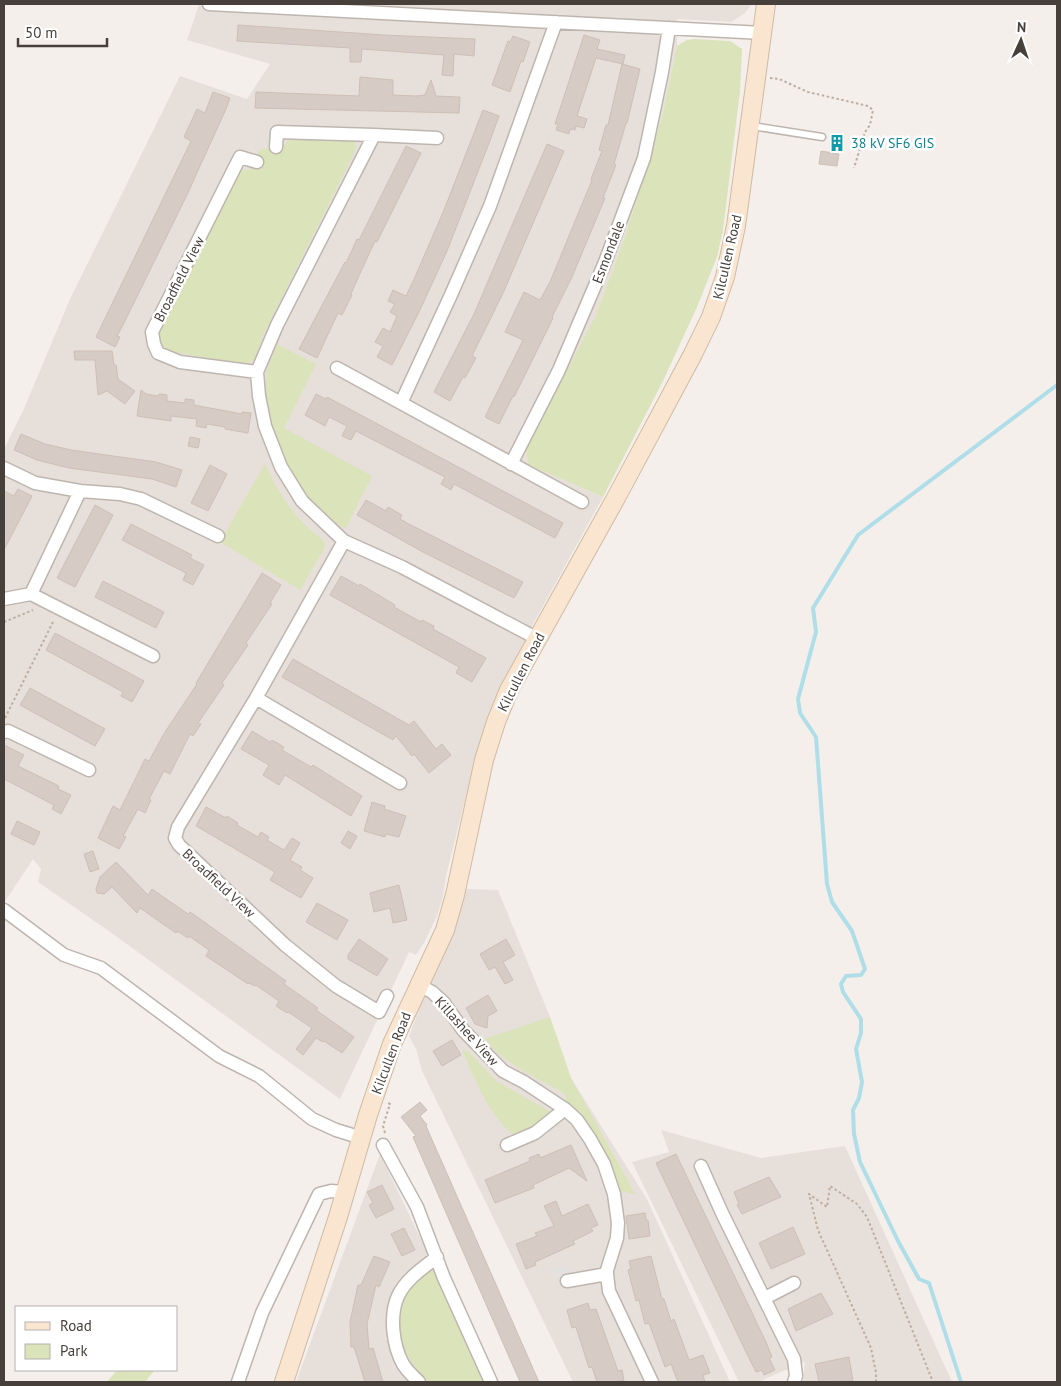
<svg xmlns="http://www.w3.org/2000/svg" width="1061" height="1386" viewBox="0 0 1061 1386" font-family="'PT Sans',sans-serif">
	<rect width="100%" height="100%" fill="#f4efeb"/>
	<!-- residential -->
	<path fill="#e7e0da" d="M199,4H752L744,14L731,22L677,19V46L662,117L625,237L596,315L529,465L603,497L533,624L509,675L475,760L446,876L443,897L437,916L424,943L416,955L409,952L340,1099L113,934L38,882L41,869L33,859L4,903V449L23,411L70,299L180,76L247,99L270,64L187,40Z
		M466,889L498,890L550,1017L571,1078L647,1199L730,1382H573L422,1071L416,1049L409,1036Z
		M661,1130L761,1158L845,1146L952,1382H803L805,1362L758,1382H739L632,1162L669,1152Z
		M380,1154L465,1331L494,1382H296Z"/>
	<!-- green -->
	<path fill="#dae3b9" d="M695,39L730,41L742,49L740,91L723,230L717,257L697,307L663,381L603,497L529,465L526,450L596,315L625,237L662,117L677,46L687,40Z
		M293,136L345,138L354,141L356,149L262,337L257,358L245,365L164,350L157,334L236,169L250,170L260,149L282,147Z
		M277,344L316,364L284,428L372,476L346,528L340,526C329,516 315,507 305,496C282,467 261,410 267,373C268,364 274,353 277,344Z
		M265,464C274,485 288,507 304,524C311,531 319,535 325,543L324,549L300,590L220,542Z
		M550,1017L571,1078L635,1194L615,1190L566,1102V1096L560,1091C533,1076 504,1064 485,1039Z
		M462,1050L469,1052L496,1081L549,1111L546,1120L523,1135H513C486,1111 477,1082 462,1050Z
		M427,1269L438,1273L486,1382H429C403,1361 389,1320 409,1290C413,1282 421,1275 427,1269Z
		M117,1370H153L154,1371L145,1382H107Z"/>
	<!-- parking -->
	<path fill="#e3e0df" d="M568,1266L573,1275L556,1279L552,1269Z"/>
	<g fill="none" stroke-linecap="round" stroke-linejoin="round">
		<!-- stream -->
		<path stroke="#afdee8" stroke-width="4" d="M961,1382L929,1283L919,1279L898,1241L860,1162L854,1134L853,1110L859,1098L862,1082L856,1049L861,1033V1019L843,992L841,984L846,976L861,975L865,969L852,931L832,902L827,884L816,737L800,713L798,699L816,632L813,608L858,535L1057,385"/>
	</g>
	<!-- building -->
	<path fill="#d7cbc5" stroke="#cebfb6" d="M238,25L384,35L475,39L474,56L454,54L453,76L442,75L444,55L362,49L361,62H350V48L237,41Z
		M584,35L600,40L597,49L625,55L623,64L596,58L577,116L587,119L584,128L576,126L575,130L570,129L569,134L556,130L558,124H555Z
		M513,36L530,42L523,62L521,61L510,92L492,85L508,41L510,42Z
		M622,64L640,69L627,123H626L614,164L616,165L603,198H605L572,277L552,317L553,318L523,379L514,397L513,396L499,424L485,417L523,340L505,332L524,292L540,300L550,282L592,180L591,179L602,151L599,150L606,125H608Z
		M360,77L393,80V95L416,96L425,95L431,80L436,96L460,97L459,113L255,108L256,92L359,96Z
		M213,92L230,98L226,109L186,197L122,327L117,336L120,337L115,347L96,337L191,141L184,137L197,109L205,113Z
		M483,110L499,116L491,138L447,251L420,310L392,365L377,357L383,346L375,342L383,328L390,332L397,316L390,312L395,304L388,301L393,290L406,296L415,277L444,210Z
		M547,144L564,151L504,291L472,356L476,358L465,378L463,377L450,401L434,392L474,314Z
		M406,146L421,153L377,242L375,241L358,278L351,294L352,295L342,315L338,313L317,358L299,349L345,262L346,263L357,239L359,240Z
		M821,151L839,154L837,166L819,164Z
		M74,351H112L114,365H116L118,379L135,391L125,404L107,391L98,395L95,360H75Z
		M141,390L146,394L158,396L159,394L167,395V401L185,403V399L194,400V405L242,414V412L251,413L248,433L225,429V427L207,424L206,428L196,426L197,419L171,416V421L137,416Z
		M316,394L326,399L327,397L563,523L555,538L454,484L451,490L441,484L445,477L356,431L351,440L342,436L347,426L329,417L325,426L305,415Z
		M21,434L45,444L71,450L156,462L182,470L176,487L152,479L69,468L37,460L14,450Z
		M190,437L200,439L198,448L188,446Z
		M210,465L227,474L208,511L191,503Z
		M18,489L32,496L4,550V491L14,496Z
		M366,500L386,511L388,507L402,515L400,519L407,523L523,582L514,598L421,551L357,515Z
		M95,505L113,515L75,587L57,578Z
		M131,524L192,555L190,558L204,565L193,585L183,580L186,573L122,540Z
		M262,573L281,585L270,603L272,604L246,643L248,645L222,683L224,685L198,723L201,724L193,736L190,734L170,774L164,771L149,799L151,800L145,813L138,809L123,836L126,837L119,849L98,838L113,806L120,810L145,759L149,761L165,732L197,684L196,683Z
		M341,576L359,586L360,584L395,605L394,607L421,622L422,620L434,626L433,629L486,658L472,682L456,673L459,667L330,595Z
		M103,581L164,612L156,628L95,597Z
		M55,633L144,681L132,702L121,696L123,692L46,650Z
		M293,659L409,725L414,721L436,749L442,744L451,755L429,773L414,754L412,756L396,736L393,740L282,677Z
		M30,688L105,729L95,746L20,705Z
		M252,731L270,742L272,740L284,747L282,750L311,767L313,765L362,796L351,816L285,775L279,785L263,775L269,765L241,749Z
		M4,745L24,755L18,766L59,786L58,789L71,795L61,814L52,809L54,805L4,779Z
		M372,802L385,806L384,809L406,816L399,837L386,834L385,837L364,831Z
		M206,807L226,818L227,816L238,823L237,825L258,837L261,832L269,837L267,840L284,850L292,838L300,843L290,860L302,867L300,870L313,878L301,898L270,880L275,872L196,826Z
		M17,821L40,832L34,845L11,834Z
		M348,831L357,836L350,849L341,843Z
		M93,851L99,869L90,872L84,854Z
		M116,862L148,895L152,889L188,914L190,912L200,919L286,981L284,984L318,1008L316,1010L354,1037L342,1053L324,1041L323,1042L316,1038L303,1055L296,1049L312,1028L288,1012L287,1013L276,1006L279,1001L256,985L255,986L249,983L248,984L206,956L209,950L189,936L188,938L177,931L176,933L140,908L137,913L112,887L104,894L97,893L96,889L100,877Z
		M399,885L407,920L393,923L390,908L374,912L370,893Z
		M317,903L348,920L337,940L306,922Z
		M359,939L388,959L377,976L348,959V955Z
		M506,939L515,955L503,962L513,980L505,984L495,967L489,970L480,954Z
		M488,995L497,1011L488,1016L487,1028L475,1024L466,1008Z
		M452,1040L461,1055L442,1066L433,1051Z
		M420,1102L427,1110L420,1116L427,1125L426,1126L539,1382H520L413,1137L416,1136L401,1117Z
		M571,1145L587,1181L569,1168L533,1185L534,1188L495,1203L485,1180L530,1161L529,1158L539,1154L540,1158Z
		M676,1154L766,1342L772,1357L769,1358L775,1370L764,1375L762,1370L756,1372L746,1352L656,1163Z
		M769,1177L781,1197L742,1214L737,1205L739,1204L734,1192Z
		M382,1185L394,1209L376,1218L369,1205L373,1203L367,1192Z
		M556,1201L562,1216L588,1204L598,1225L591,1228L593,1231L573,1241L575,1244L535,1262L536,1265L526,1269L516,1244L537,1236L535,1233L554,1226L544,1206Z
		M645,1213L646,1220H648L650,1236L629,1239L626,1216Z
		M793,1227L805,1254L771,1269L759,1243Z
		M404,1228L415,1250L402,1256L391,1234Z
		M374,1256L390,1262L379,1287L376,1285L367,1324L369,1349L373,1348L383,1382H365L354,1347H351L350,1322L358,1285H361Z
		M651,1256L662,1299H664L671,1321L674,1319L689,1360L703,1355L710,1373L703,1375L705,1382H678L671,1364L665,1367L649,1323L645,1324L639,1300L636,1301L628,1270L631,1269L629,1261Z
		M821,1293L833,1314L796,1331L788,1309Z
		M588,1303L590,1310L596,1309L618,1371L622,1370L624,1380L616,1382H597L592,1367L589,1368L576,1327L572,1328L567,1310Z
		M849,1357L853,1381L819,1382L815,1364Z"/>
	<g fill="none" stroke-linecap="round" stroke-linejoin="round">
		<!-- service casing -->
		<g stroke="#beb5ae" stroke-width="9">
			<path id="service" d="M752,126L822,137"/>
		</g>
		<!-- minor casing -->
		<g stroke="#beb5ae" stroke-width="15">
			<path id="minor" d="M209,4L763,33
				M437,138L374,135L277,325L257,372L259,396L265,426L281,467L302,501L344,541L402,567L538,639
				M276,147L277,132L374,135
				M257,162L240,157L152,332L154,344L158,353L180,362L257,372
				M337,368L582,502
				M401,403L450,297L490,206L556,22
				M511,464L559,370L605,262L644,158L662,72L669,28
				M4,468L35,483L80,491L120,494L141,499L218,536
				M344,541L256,698L178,827L175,838L179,845L285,945L336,986L379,1012L387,996
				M31,594L153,656
				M4,599L31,594L80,491
				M256,698L400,783
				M4,732L8,731L89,770
				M4,910L64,955L101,968L219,1056L259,1076L312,1119L336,1130L362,1138
				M419,985L432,992L444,1003L463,1030L503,1071L524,1082L565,1109L577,1120L590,1139L604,1164L614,1194L618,1223L617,1238L607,1270V1274L567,1281
				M383,1145L417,1207L444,1278L491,1382
				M507,1145L535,1133L565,1109
				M701,1166L722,1213L794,1359L796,1376L794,1382
				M607,1274L609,1291L652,1382
				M765,1298L794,1283
				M238,1382L262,1313L319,1194L331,1191L345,1192
				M419,1382C414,1377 407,1371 403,1364C393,1346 389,1316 398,1296C406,1279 423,1268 437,1257"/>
		</g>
		<!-- secondary casing -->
		<g stroke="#d0b9a2" stroke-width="20">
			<path id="secondary" d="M284,1382L338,1217L368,1115L392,1044L445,930L455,895L484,760L496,722L509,690L617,496L693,354L711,317L725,277L736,226L766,4"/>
		</g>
		<!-- path -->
		<path stroke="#beada1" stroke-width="2" stroke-dasharray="2.5 2.5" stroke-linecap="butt" d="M770,78L779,79L808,92L868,106L873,110L870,125L865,132L854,168
			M4,622L33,610
			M5,718L54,620
			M385,1133L383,1126L390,1104L388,1103
			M876,1382V1373L871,1348L818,1230L809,1194L827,1207L830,1186L857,1204L867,1217L933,1382"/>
		<!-- service -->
		<use href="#service" stroke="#fff" stroke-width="6"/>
		<!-- minor -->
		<use href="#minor" stroke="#fff" stroke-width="12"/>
		<!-- secondary -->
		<use href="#secondary" stroke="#f9e5d0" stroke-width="18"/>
	</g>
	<!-- icons -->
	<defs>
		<g id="building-bare" transform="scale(1.35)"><path d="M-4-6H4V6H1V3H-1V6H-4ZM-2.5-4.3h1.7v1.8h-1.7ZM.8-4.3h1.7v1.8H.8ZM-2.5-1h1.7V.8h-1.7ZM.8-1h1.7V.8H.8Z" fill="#0f9aa8" stroke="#fff" stroke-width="2.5" paint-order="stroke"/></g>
	</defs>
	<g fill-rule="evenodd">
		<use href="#building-bare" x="837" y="143"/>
	</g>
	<g text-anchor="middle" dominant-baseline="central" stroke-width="5" stroke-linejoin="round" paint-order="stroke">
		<!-- culture labels -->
		<g font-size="14" fill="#0d838f" stroke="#fff" text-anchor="start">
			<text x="851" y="143">38 kV SF6 GIS</text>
		</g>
		<!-- street labels -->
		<g font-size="14" fill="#473f3a" stroke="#fff">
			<text transform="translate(608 252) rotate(-69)">Esmondale</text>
			<text transform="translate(727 257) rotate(-77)">Kilcullen Road</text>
			<text transform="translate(179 279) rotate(-63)">Broadfield View</text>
			<text transform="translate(521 672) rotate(-63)">Kilcullen Road</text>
			<text transform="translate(219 883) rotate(43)">Broadfield View</text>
			<text transform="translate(467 1031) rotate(48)">Killashee View</text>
			<text transform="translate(391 1053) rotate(-69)">Kilcullen Road</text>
		</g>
	</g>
	<!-- border -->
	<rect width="1061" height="1386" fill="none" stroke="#473f3a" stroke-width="10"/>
	<!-- legend -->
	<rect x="15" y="1306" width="162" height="65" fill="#ffffff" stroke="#b5b2b0"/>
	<rect x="25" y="1322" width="25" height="8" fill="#f9e5d0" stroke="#b5b2b0"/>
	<text x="60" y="1331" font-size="15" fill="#473f3a">Road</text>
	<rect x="25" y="1344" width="25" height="15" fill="#dae3b9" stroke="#b5b2b0"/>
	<text x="60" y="1356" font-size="15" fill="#473f3a">Park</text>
	<!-- north arrow -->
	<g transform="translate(1021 40) rotate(3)" stroke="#ffffff" stroke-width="4" paint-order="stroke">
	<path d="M0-4L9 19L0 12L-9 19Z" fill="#473f3a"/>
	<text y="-8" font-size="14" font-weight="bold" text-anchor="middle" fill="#473f3a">N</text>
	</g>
	<!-- scale -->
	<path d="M18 38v8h89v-8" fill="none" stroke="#473f3a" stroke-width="2.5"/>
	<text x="25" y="38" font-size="15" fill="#473f3a" stroke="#ffffff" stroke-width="4" paint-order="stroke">50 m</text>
</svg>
